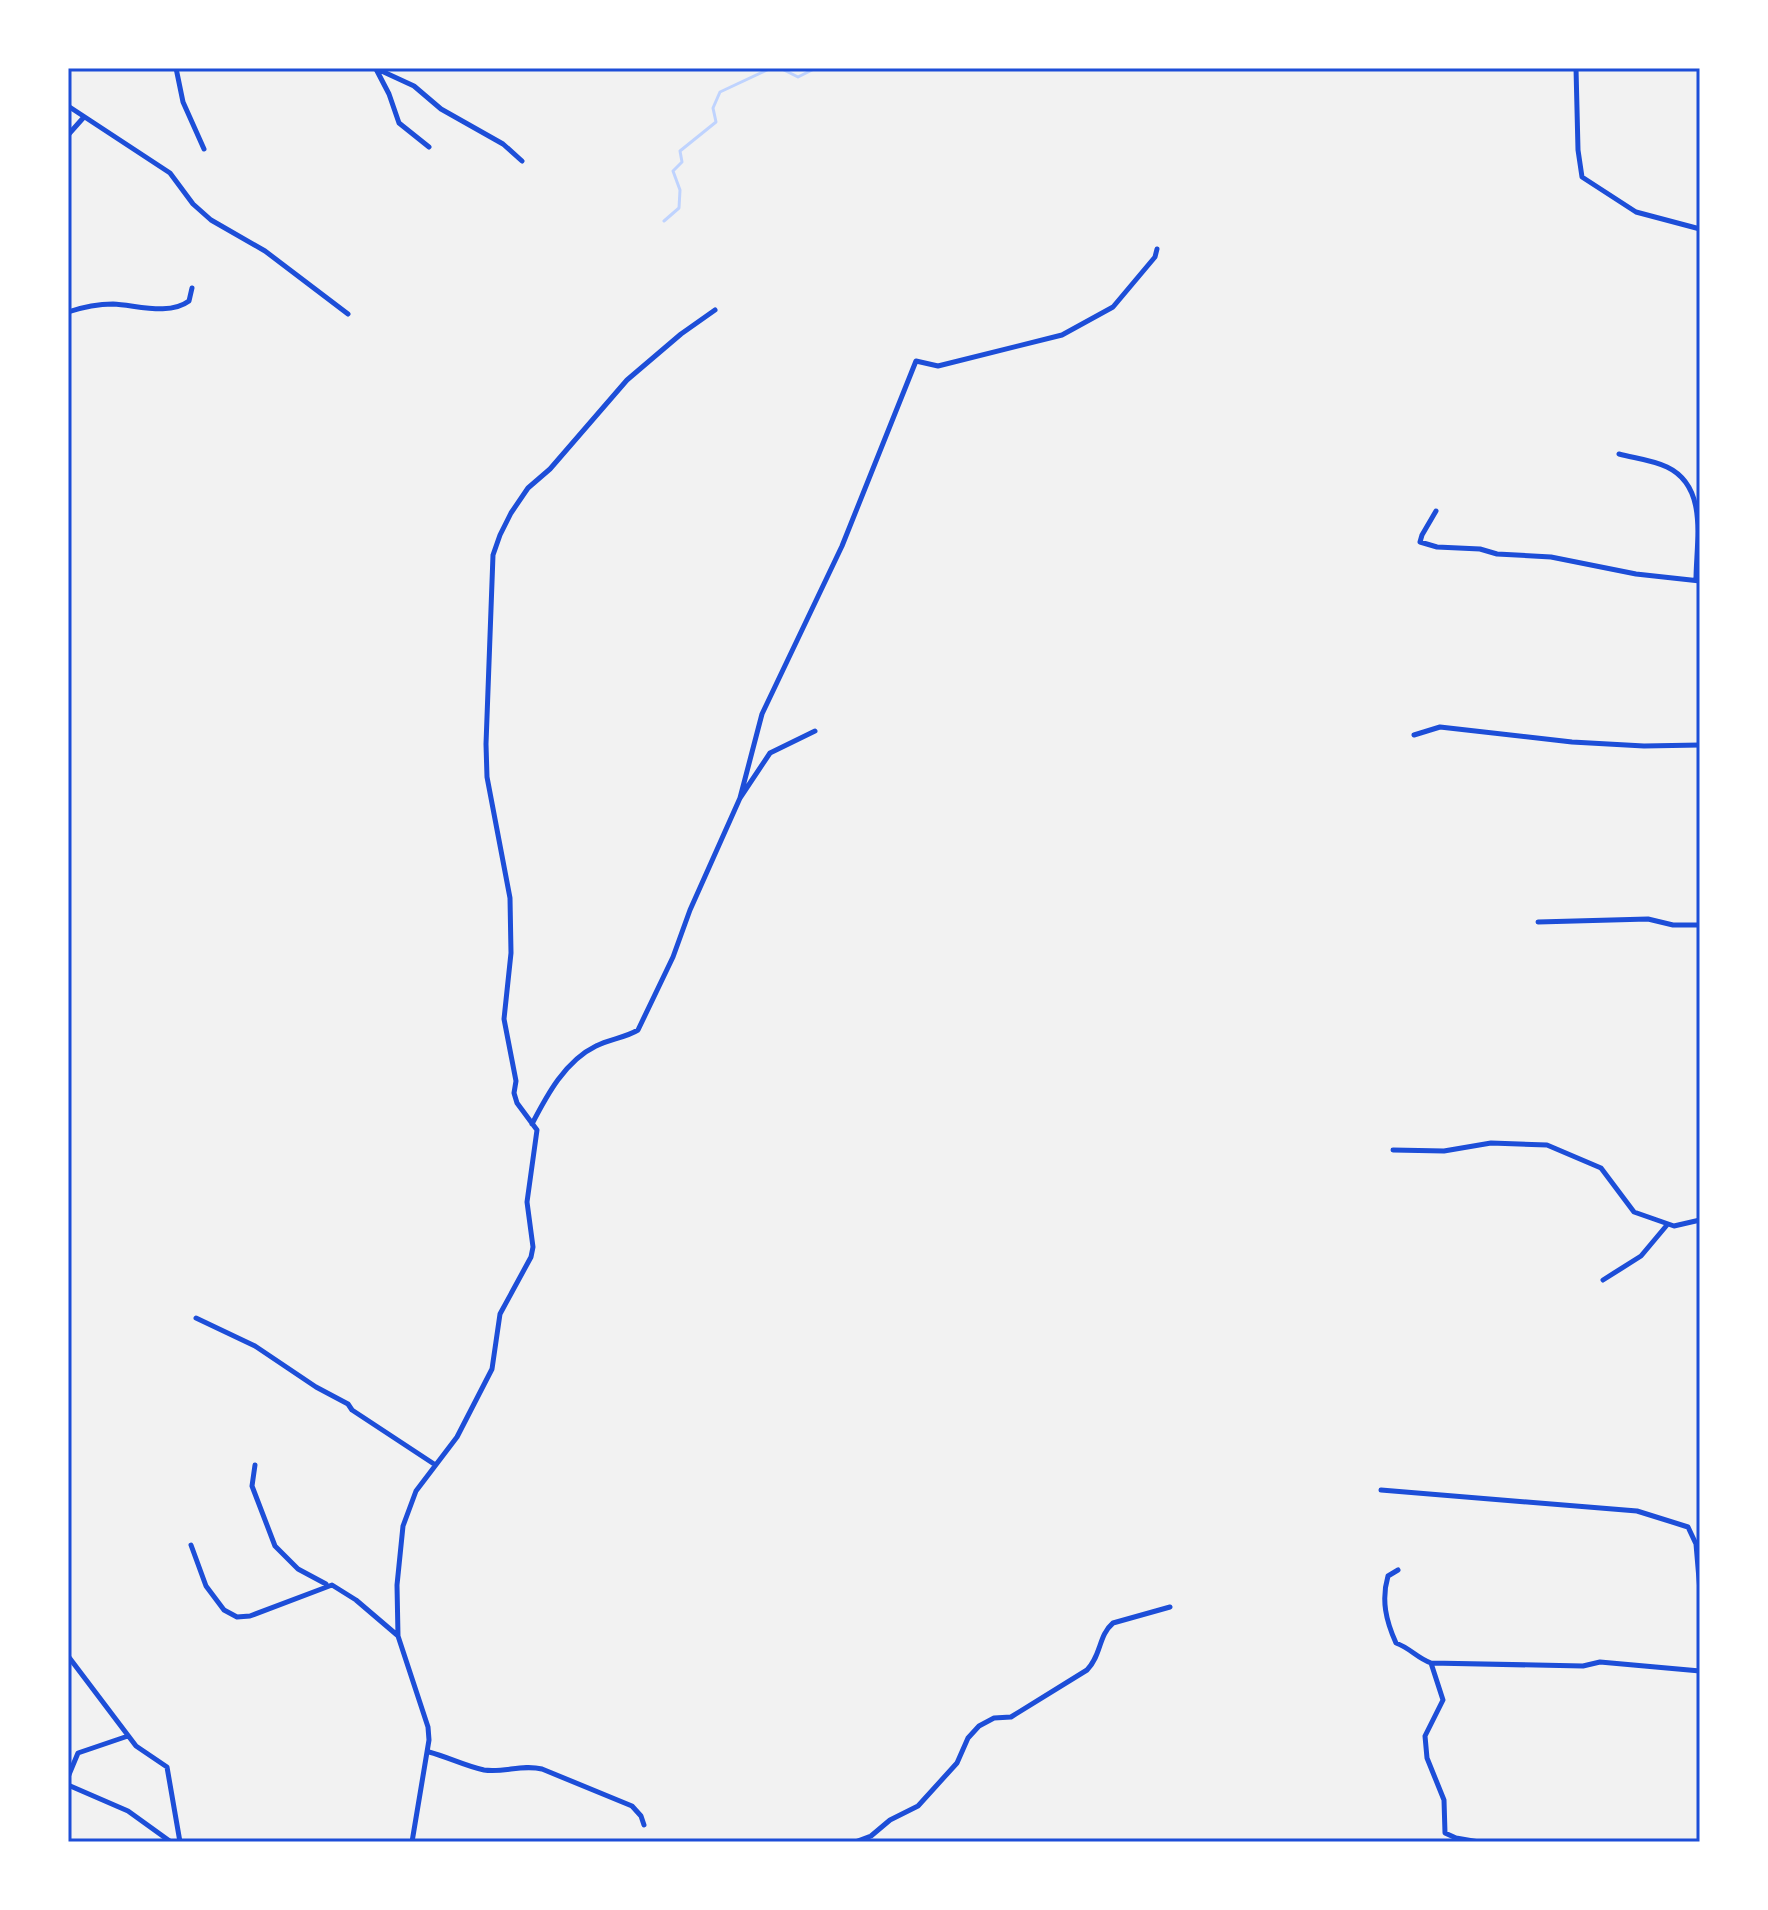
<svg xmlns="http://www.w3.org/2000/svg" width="1768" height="1910" viewBox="0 0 1768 1910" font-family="'Space Grotesk',sans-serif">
	<rect width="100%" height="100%" fill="#f2f2f2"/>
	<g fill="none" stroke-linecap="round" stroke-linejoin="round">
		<!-- stream -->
		<path stroke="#bfd3fe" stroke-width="3" d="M780,68L798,77L816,68
			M664,221L679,208L680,190L673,171L682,162L680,151L716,122L713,108L720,92L771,68"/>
		<!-- minor -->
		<path stroke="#1d4ed8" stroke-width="5" d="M176,68L183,102L204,149
			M375,68L414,86L441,109L503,144L522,161
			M1576,68L1578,150L1582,177L1636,212L1700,229
			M376,69L389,94L399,123L429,147
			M68,106L170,173L193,204L211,220L265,251L348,314
			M68,135L84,117
			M68,312C83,307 97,304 113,304C136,305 169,316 189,301L192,288
			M1619,454C1634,458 1653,460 1667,467C1709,487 1696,542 1696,580
			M1436,511L1422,535L1420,542L1437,547L1480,549L1497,554L1551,557L1636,574L1700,581
			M1414,735L1440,727L1572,742L1644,746L1700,745
			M740,798L762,714L842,546L916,361L938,366L1062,335L1113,307L1155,257L1157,249
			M1538,922L1648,919L1673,925H1700
			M532,1124C547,1095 565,1061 596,1046C609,1039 625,1038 638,1030L673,957L690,910L740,798L770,753L815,731
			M1393,1150L1444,1151L1491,1143L1547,1145L1601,1168L1634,1212L1674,1226L1700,1220
			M1603,1280L1641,1256L1667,1225
			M196,1318L255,1346L316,1387L348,1404L352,1410L434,1464
			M255,1465L252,1486L275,1546L298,1569L326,1584
			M1381,1490L1637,1511L1688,1527L1696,1544L1700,1591
			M191,1545L206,1586L224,1610L237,1617L250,1616L332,1585L356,1600L397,1635
			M1398,1570L1388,1576C1381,1600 1386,1621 1396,1643C1410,1648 1417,1658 1431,1663L1443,1700L1425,1736L1427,1758L1444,1800L1445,1833L1456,1838L1479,1842
			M68,1656L136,1746L167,1767L180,1842
			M1431,1663L1583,1666L1600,1662L1700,1671
			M429,1752C448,1757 465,1766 484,1770C504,1773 522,1764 542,1769L632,1806L641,1816L644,1825
			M68,1777L78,1753L128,1736
			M68,1785L128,1811L171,1842
			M412,1842L429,1740L428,1727L398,1636L397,1585L403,1526L416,1491L457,1437L492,1369L500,1314L531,1257L533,1247L527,1202L537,1130L517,1103L514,1093L516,1081L504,1019L511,953L510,898L487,777L486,744L493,555L500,535L511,513L528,488L550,469L627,380L681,334L715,310
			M855,1842L871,1836L890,1820L918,1806L957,1763L968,1738L979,1726L994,1718L1011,1717L1087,1670C1102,1654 1098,1636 1113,1623L1170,1607"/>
	</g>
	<!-- border -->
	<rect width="1768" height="1910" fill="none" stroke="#ffffff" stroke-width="140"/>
	<rect x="70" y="70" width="1628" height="1770" fill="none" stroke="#1d4ed8" stroke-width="3"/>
</svg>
